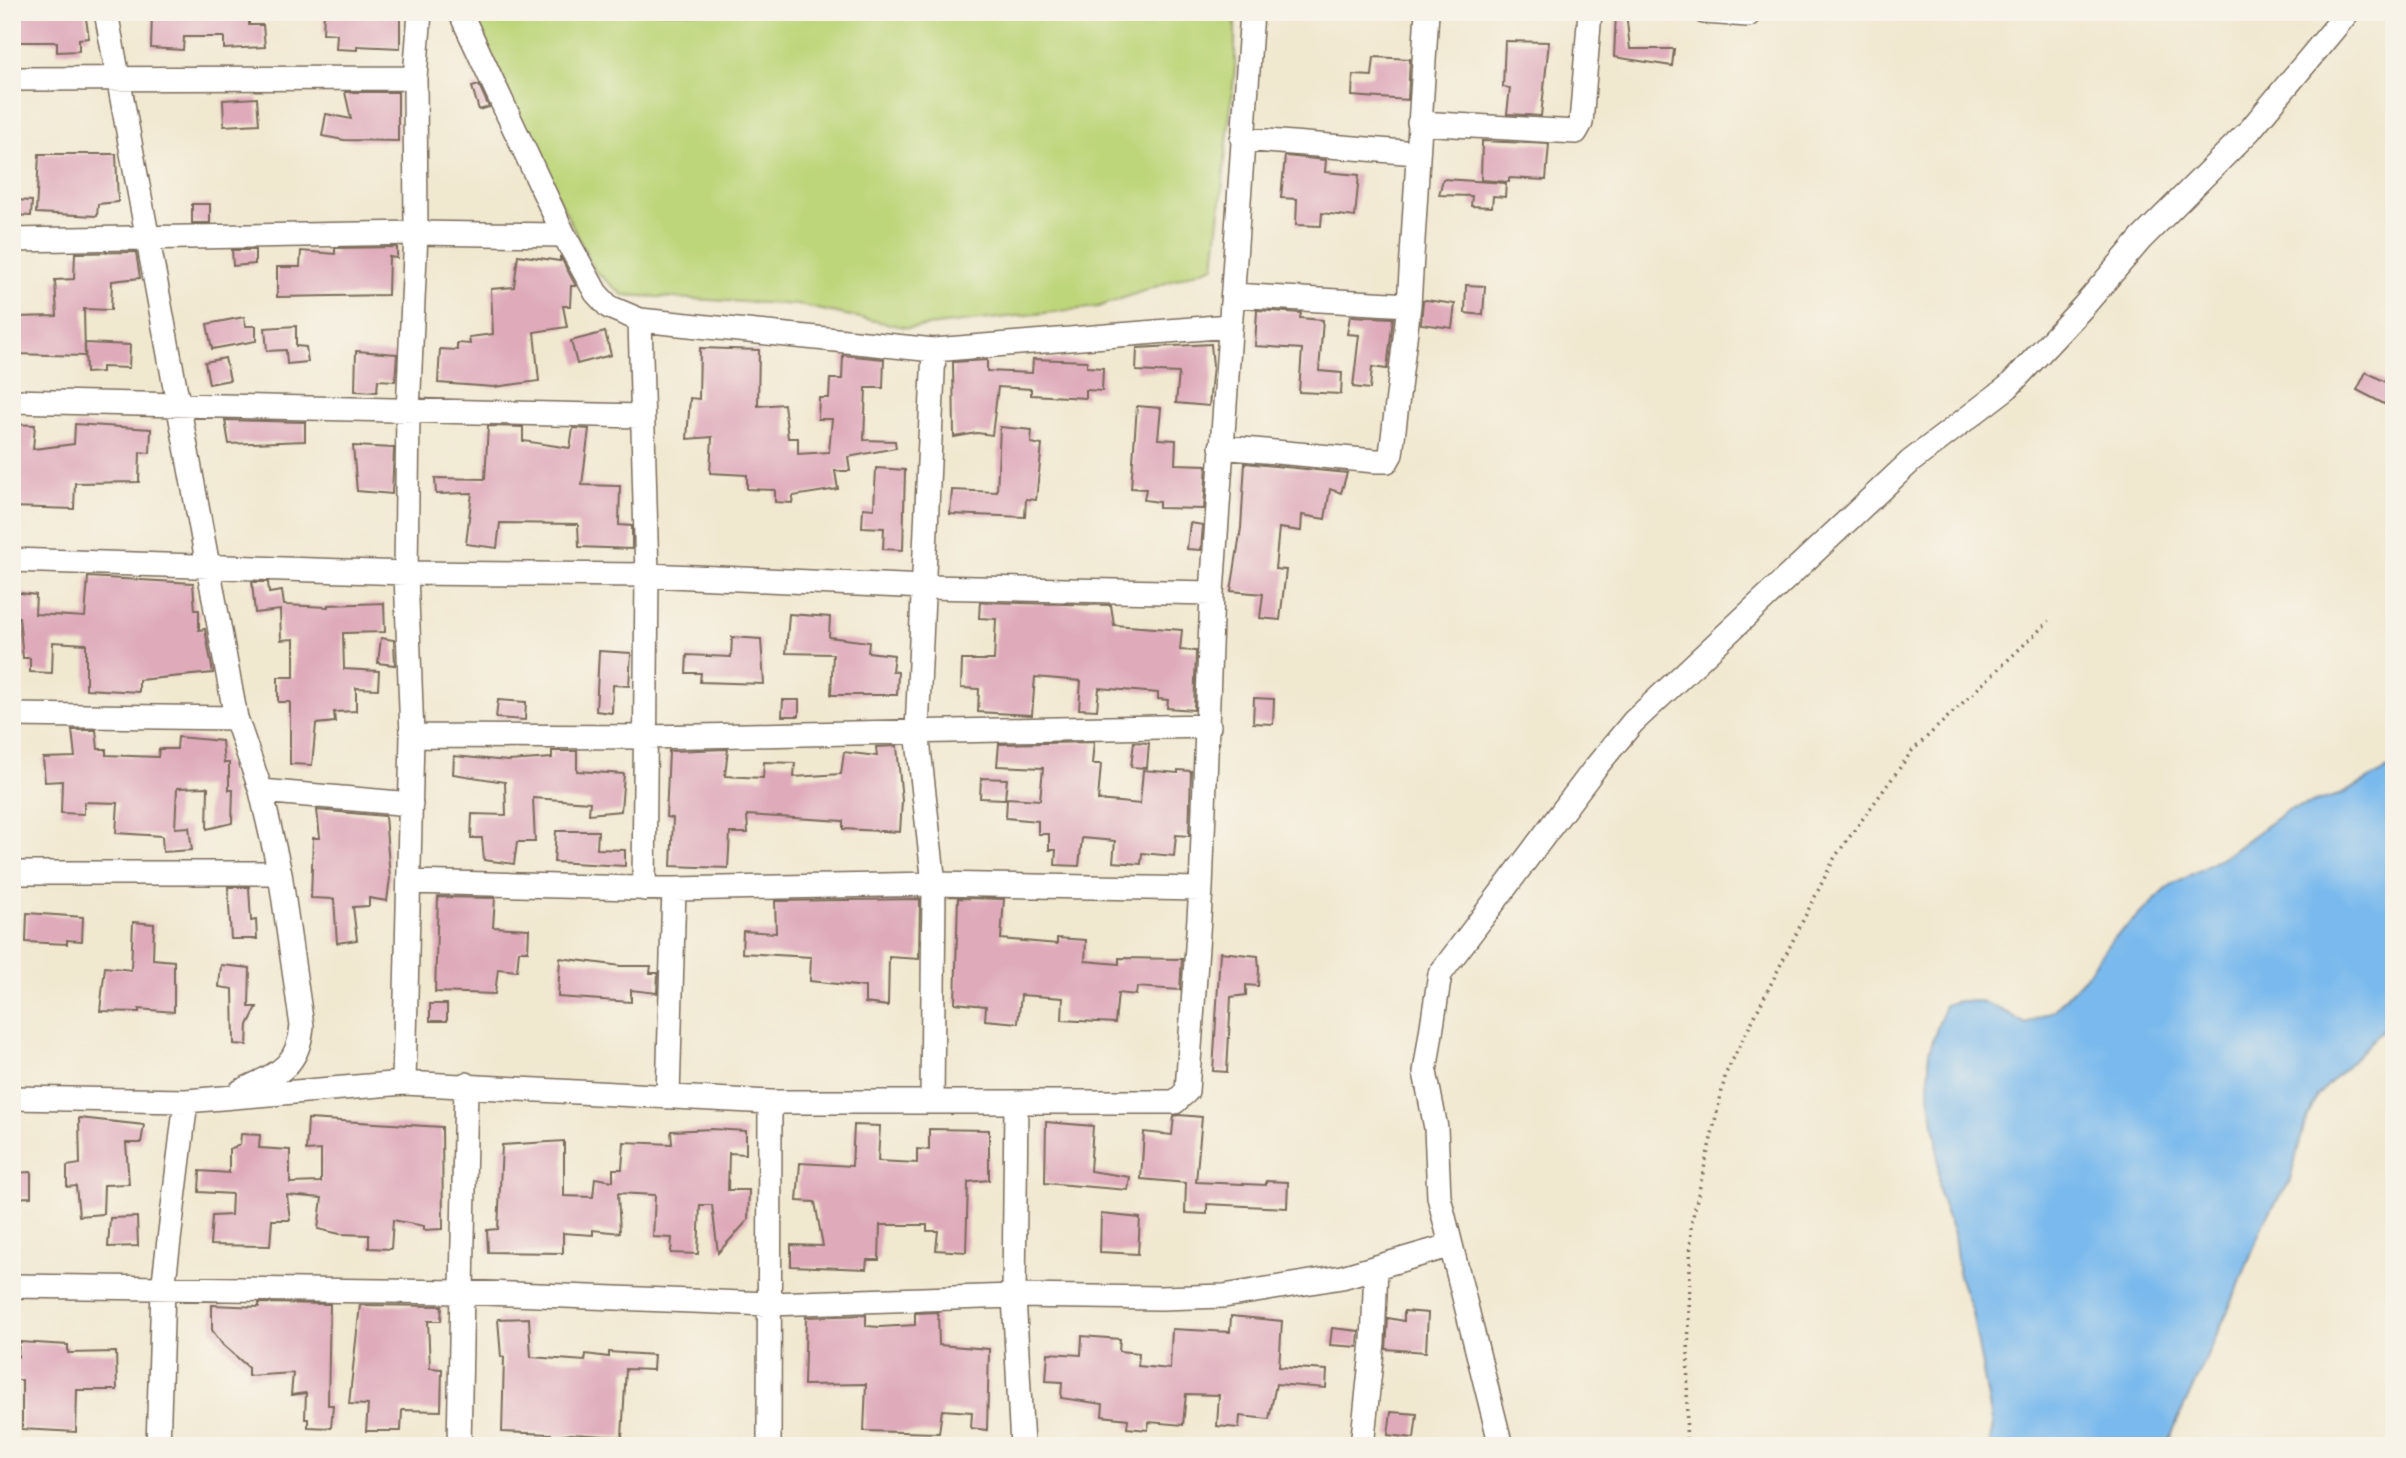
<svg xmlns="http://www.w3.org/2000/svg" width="2406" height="1458" viewBox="0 0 2406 1458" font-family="Itim,sans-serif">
	<rect width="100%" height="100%" fill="#f7f3e8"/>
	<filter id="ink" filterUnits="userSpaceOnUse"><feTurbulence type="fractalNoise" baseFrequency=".0143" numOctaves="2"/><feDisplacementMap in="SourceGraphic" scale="14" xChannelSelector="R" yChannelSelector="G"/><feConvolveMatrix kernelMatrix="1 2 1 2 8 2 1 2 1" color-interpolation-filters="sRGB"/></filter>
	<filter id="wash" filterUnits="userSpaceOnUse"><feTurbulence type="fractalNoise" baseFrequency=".00686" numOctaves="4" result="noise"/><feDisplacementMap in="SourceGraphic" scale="28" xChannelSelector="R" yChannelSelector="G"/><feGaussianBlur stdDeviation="1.57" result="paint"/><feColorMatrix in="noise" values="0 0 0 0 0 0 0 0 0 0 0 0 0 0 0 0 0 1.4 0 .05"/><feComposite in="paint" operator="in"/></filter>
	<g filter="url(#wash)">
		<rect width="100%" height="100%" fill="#f1e8d0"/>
		<!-- green -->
		<path fill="#bed67a" stroke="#7c804c" stroke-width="2" d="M474,12H1235V67L1214,266L1098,307L909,328L798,305L623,295L595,271L493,67Z"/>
		<!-- water -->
		<path fill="#79b9ed" stroke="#5a7286" stroke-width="2" d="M2394,766V1018L2317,1096L2304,1126L2289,1183L2264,1221L2235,1295L2166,1446H1989L1993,1426L1972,1312L1959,1276L1954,1234L1940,1196L1937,1140L1929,1095V1052L1945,1005C1977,993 1999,1008 2026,1024L2054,1010L2084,978L2112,940L2169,887L2225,856L2288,810L2342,794Z"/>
		<g id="blocks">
			<!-- building -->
			<path fill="#dfabbb" d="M16,12H85L89,38L79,39V51L57,52V42H13Z
				M152,12H249V25H263L265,47L224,49V37H184L183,50L151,48Z
				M324,12H400V48L357,46V50L336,49L337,34L323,33Z
				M1616,12H1626L1630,49H1674L1672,66L1614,57Z
				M1505,41L1549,42L1541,116L1507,114L1510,88L1503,87Z
				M1374,57L1410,59L1408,100L1352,96L1353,75L1372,76Z
				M479,85L489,107L479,110L472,87Z
				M345,92H398V141L344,140L322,136L326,114L351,119Z
				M257,98L259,124L224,126L223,100Z
				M1482,141L1549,144L1546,180L1509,178V182L1481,180Z
				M39,154H116L118,202L98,204L97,216L36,213Z
				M1285,156L1326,160L1325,172L1359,175L1355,217L1322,213L1321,226L1296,225L1297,199L1281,198Z
				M1443,179L1506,183L1505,197L1493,196L1492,207L1471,206L1472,196L1439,195Z
				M15,200L32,201L31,216L14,215Z
				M192,204H210V223H192Z
				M397,247V258L389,257L388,295L277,297V267H300L301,251L335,254V248Z
				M232,250H255V264L233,266Z
				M136,252L140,278L112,281L111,310L84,309L85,356L16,354L15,317L57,316L55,280L74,279L75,253Z
				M518,255L560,261V256L576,286H571L570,306H563L567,327L534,332L539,381L494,387L438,383L440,349L457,350V343L470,344L469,337L493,334L491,289L514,287Z
				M1466,285L1485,286L1483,315L1465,313Z
				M1426,300L1455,304L1452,328L1421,324L1423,301Z
				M1257,310L1301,313L1300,318L1323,320L1319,371L1342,373L1341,394L1299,392L1302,349L1255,346Z
				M1350,316L1393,318L1387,369L1372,367L1370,389L1353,387L1359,335L1347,334Z
				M244,317L246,326H256V341L212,349L207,324Z
				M296,326V346L306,347L308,362L287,364L286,350L267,351L265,328Z
				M605,332L611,355L577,364L571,341Z
				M85,343L130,345L129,368L102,367V372L86,373Z
				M1211,344L1213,366L1209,406L1176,403L1179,373L1136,371L1137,348Z
				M700,348L759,350L758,406L784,404L788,438H798V454L829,452L832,419H818L819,398H829L830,379H842L843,355L884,359L883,388H866L864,440L895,441L896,448L848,457L850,471H835L838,489L793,496L792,503L775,502V490L747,489V475L710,473L712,437L687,439L690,398L699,399Z
				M356,351L397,354L395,381L378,380L377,392L355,391Z
				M225,358L230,380L209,384L205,362Z
				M1033,359L1087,361V367L1103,368L1102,391L1086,390V398L1031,395V389L998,387L992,435L977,433L954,437L953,362L987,360V371L1032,373Z
				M2366,372L2394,386V409L2357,390Z
				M1137,406L1161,408L1158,439L1176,440L1175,464L1207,465L1204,509L1159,508V502L1144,500L1146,489L1131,488Z
				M225,420L305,422V441L229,444Z
				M12,424L35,425L33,449L74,444L75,424L151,429L150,453L140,452L139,482L75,483L74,509L12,507Z
				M488,426L523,427V441L570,448L573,428L589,429L582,485L620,486L619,525L632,526V549L579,547L578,524L500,523L497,548L466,544L472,493L436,494L435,478L485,479Z
				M1000,427L1032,430L1031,443L1042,445L1036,500L1026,499L1025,517L950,514L952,490L997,492Z
				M353,446L394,448L392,494L357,491Z
				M1245,463L1347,473L1341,493L1330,489L1325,519L1302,515L1301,531L1279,528L1275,569L1286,570L1280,620L1260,618L1263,594L1231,591L1241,528Z
				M876,468L905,470L903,550L883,549L884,528L862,527L863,508L874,509Z
				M1190,523L1203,525L1201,550L1187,549Z
				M88,577L193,583L195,610H199V630L205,629L213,673L139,680V692L86,689V644L53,642L52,673L30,672V658H23L19,617H12V592L36,595L35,614L85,617Z
				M252,582H268L269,593L282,591L284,605L328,607V605L384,603L385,632L343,633L344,669L379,671L378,689L356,688V711L334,712L335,722L316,724L312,765L290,764V702H278V677H294V639L281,640L280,610L255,613Z
				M980,602L1111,605L1114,625L1182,630L1180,650L1196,651L1194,710L1167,708L1168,700L1158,699V693L1099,688L1097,710L1079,709L1081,681L1035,677L1032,715L978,712L979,689L961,688L962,660H994L996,619L979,618Z
				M789,614L830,617L829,637L869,642L868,652L894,655L892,671L898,672L897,695H831L833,654L786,653Z
				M732,637L761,639L764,684L700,682L701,673H686L687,655L731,657Z
				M381,638L394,640L395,665L378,663Z
				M599,651L631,653L629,686L613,685L612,713L596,711Z
				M1254,698L1274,699L1273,724L1253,723Z
				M498,700L526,702L525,720L496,718Z
				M783,700H799V716H782Z
				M72,730H96L98,749H106V755L158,757L159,749H177L178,737L222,741L224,763H229V790H233L232,823L207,829L208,787L177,788L175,828L189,827L192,850L163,852L162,836L116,833L118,803L84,802V814L61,813L62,781L45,782L43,758L75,757Z
				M1094,742L1092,764H1101L1098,800L1140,804L1143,770L1178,773V770L1191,771L1189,836L1176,835L1174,856L1142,853L1141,864L1113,862L1115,841L1082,838L1079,866L1055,865L1056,850H1049V834H1038V821L1006,818L1007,798L1040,800L1043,768L997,766L999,744Z
				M1134,742L1149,743L1147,768L1131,767Z
				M897,746L902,801L900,832L843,829V821L747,815L748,833H730L728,868L671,866L673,818L666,817L669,751L728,749L725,776L763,778L764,762L795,763L794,777L841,774L844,752L877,756L876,747Z
				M552,751H577V771L624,774L621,811L589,814L590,802L533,798L535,842H517L514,864L484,860L482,838H471L472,814L506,815L505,782L453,774L454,756L508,761L552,758Z
				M981,778L1007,779L1005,799L980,798Z
				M317,810L385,816L390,878L387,901L369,898V906L353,907L357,940L337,943L334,899L311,898L313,838H320Z
				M556,831H598L597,849L625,850V866L554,862Z
				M228,887H249L251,921L256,920L257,939H231Z
				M438,897L495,898L493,927L529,929L528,951H519L517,971L498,969L495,994L435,992Z
				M958,898L1004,899L1001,939L1057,944V938L1086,940L1085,961L1119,964V958L1182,959L1180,990L1137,987L1136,995L1118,993L1115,1023L1062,1020L1063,998L1021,995L1018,1023L985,1020L986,1006L955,1003Z
				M920,899L919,959L889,957L888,1006L865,1003V987L810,981L811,957L742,953L743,931L776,933L775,901Z
				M27,913L83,917L82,941L67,940V944L26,942Z
				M133,922L154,924L153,959L174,961V1012L139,1009V1012L100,1011L105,967L131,970Z
				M1220,952L1258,956L1259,969L1258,986L1246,985V995L1231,997L1227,1072L1213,1071Z
				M560,958L621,966H651L650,973H658L657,993L631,990V1002L558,997Z
				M221,965L250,968L249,1007H257L248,1025L247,1045L234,1044L233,989L219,987Z
				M430,1004H447V1021H430Z
				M1179,1115L1202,1117L1196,1182L1266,1185V1181L1288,1182L1287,1208L1207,1204V1214L1185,1213L1186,1183L1141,1179L1144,1132L1172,1135L1174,1116Z
				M79,1118L144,1125L141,1143H126L129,1184L104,1185L103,1214L79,1216L76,1186L67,1187V1166L80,1164Z
				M308,1119L442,1127L443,1229L424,1230V1226L393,1220L391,1249L369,1248V1235L340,1234L318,1229L322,1198L287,1195L290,1220H272L270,1246L210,1245L212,1216L231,1215L232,1194L199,1192L200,1171L229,1173V1149L240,1145L241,1134L260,1135L259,1148L290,1150V1183L321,1182V1150L306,1151Z
				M1046,1122L1093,1126L1090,1171L1130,1177L1128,1190L1045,1183Z
				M854,1125L880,1126L878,1161L917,1163V1149L929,1150V1129L989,1130V1180L968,1182L966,1252L936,1250L938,1231H927V1225H880L879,1260H867L866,1269L791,1266V1245L823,1246L815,1202L797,1201L800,1163L852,1166Z
				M712,1129L746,1131V1154L729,1153L728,1190H749L748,1220L718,1253L712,1205H700L698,1254L671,1253L672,1238L653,1237L655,1195L618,1193L620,1233L593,1230V1235L563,1233V1253L488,1252L487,1230L498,1229L502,1145L564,1141V1196L593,1197L595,1178L613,1181V1169H622L624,1142L672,1144L671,1131Z
				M31,1172V1197L12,1198V1173Z
				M1101,1214L1140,1218L1138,1254L1100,1252Z
				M137,1217L138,1246L108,1247L110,1218Z
				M259,1303L330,1304L328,1405H333L331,1428L308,1427V1419H305L306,1393L291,1395L293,1373L248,1376V1367L223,1345L212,1330V1305L259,1307Z
				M360,1305L442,1306L441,1321H428L430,1368L442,1369L441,1411L402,1410L401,1431H366L368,1405L349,1404Z
				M1404,1311L1428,1313L1426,1352L1386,1349L1388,1318L1404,1321Z
				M938,1312L939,1345L989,1349L987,1430L971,1428L972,1412L942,1410L939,1433L864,1431L866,1384L804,1385L806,1317L866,1315V1326L880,1327L915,1325V1313Z
				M1231,1316L1282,1321L1279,1367L1327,1370L1326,1388L1276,1384L1269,1419L1240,1416L1239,1428L1217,1426L1219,1395L1186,1394L1183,1425L1149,1422L1148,1430L1127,1428L1128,1419L1102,1416L1103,1404L1061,1398L1062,1382L1046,1381L1048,1353L1081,1355L1082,1336L1120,1339L1119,1351L1139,1353L1138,1366L1170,1369L1172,1329L1230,1332Z
				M529,1318L531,1357L585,1361L586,1354L609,1357V1352L654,1355L653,1370L626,1369L622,1437L571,1434L551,1437V1434L502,1432L504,1357H501L498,1319Z
				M1332,1328L1359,1331L1358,1347L1330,1345Z
				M19,1342L68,1345V1353L116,1352L117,1390H77L76,1432L22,1429V1380H12V1357H18Z
				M1391,1412L1417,1414L1414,1438L1388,1435Z"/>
		</g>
	</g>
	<g filter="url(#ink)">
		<use href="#blocks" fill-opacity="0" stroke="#7b6c5c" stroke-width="2"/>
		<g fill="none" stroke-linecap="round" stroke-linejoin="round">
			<!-- street casing -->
			<g stroke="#7b6c5c" stroke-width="26">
				<path id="street" d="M106,12L236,718L261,791L280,873L302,1026C298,1069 276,1074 241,1091
					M460,12L564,235L596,293L609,307L640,320L647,575L644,889
					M1704,12L1748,15
					M12,79L415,78
					M1419,123L1576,132L1581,123L1590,12
					M1242,139L1417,153
					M12,240L416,233L564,235
					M1233,295L1409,305
					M640,320L934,350L1229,326
					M12,401L641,416
					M1221,447L1375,461H1387L1391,454L1409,305L1427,12
					M12,560L406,573L647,575L926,587L1212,593
					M12,715L236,718
					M412,736L647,737L1209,726
					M261,791L411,804
					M12,873H280
					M410,882L674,889L934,884L1201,889
					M404,1083L412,736L406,573L408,412L416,233L415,78L420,12
					M668,1096L674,889
					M12,1098L186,1101L404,1083L770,1102H1175L1187,1091L1201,889L1212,593L1252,12
					M932,1101L934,884L917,731L934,350
					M1016,1102L1014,1296L1022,1446
					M12,1286L460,1292L769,1304L1014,1296L1161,1298L1224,1296L1342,1277L1449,1246
					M158,1446L163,1289L186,1101
					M459,1446L466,1084
					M769,1446L770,1102
					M1362,1446L1373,1342L1376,1267
					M1501,1446L1439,1197L1436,1128L1425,1072L1440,974L1595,768L1633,722L1911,461L2008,387L2083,307L2141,239L2250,130L2348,12"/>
			</g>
			<!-- path -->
			<path stroke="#7b6c5c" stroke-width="3.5" stroke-dasharray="2 5" stroke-linecap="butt" d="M1686,1446L1691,1225L1726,1073L1835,857L1912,751L2049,621"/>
			<!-- street -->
			<use href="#street" stroke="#fff" stroke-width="23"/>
		</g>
	</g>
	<!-- margin -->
	<rect width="2406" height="1458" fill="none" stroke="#f7f3e8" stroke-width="42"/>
</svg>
